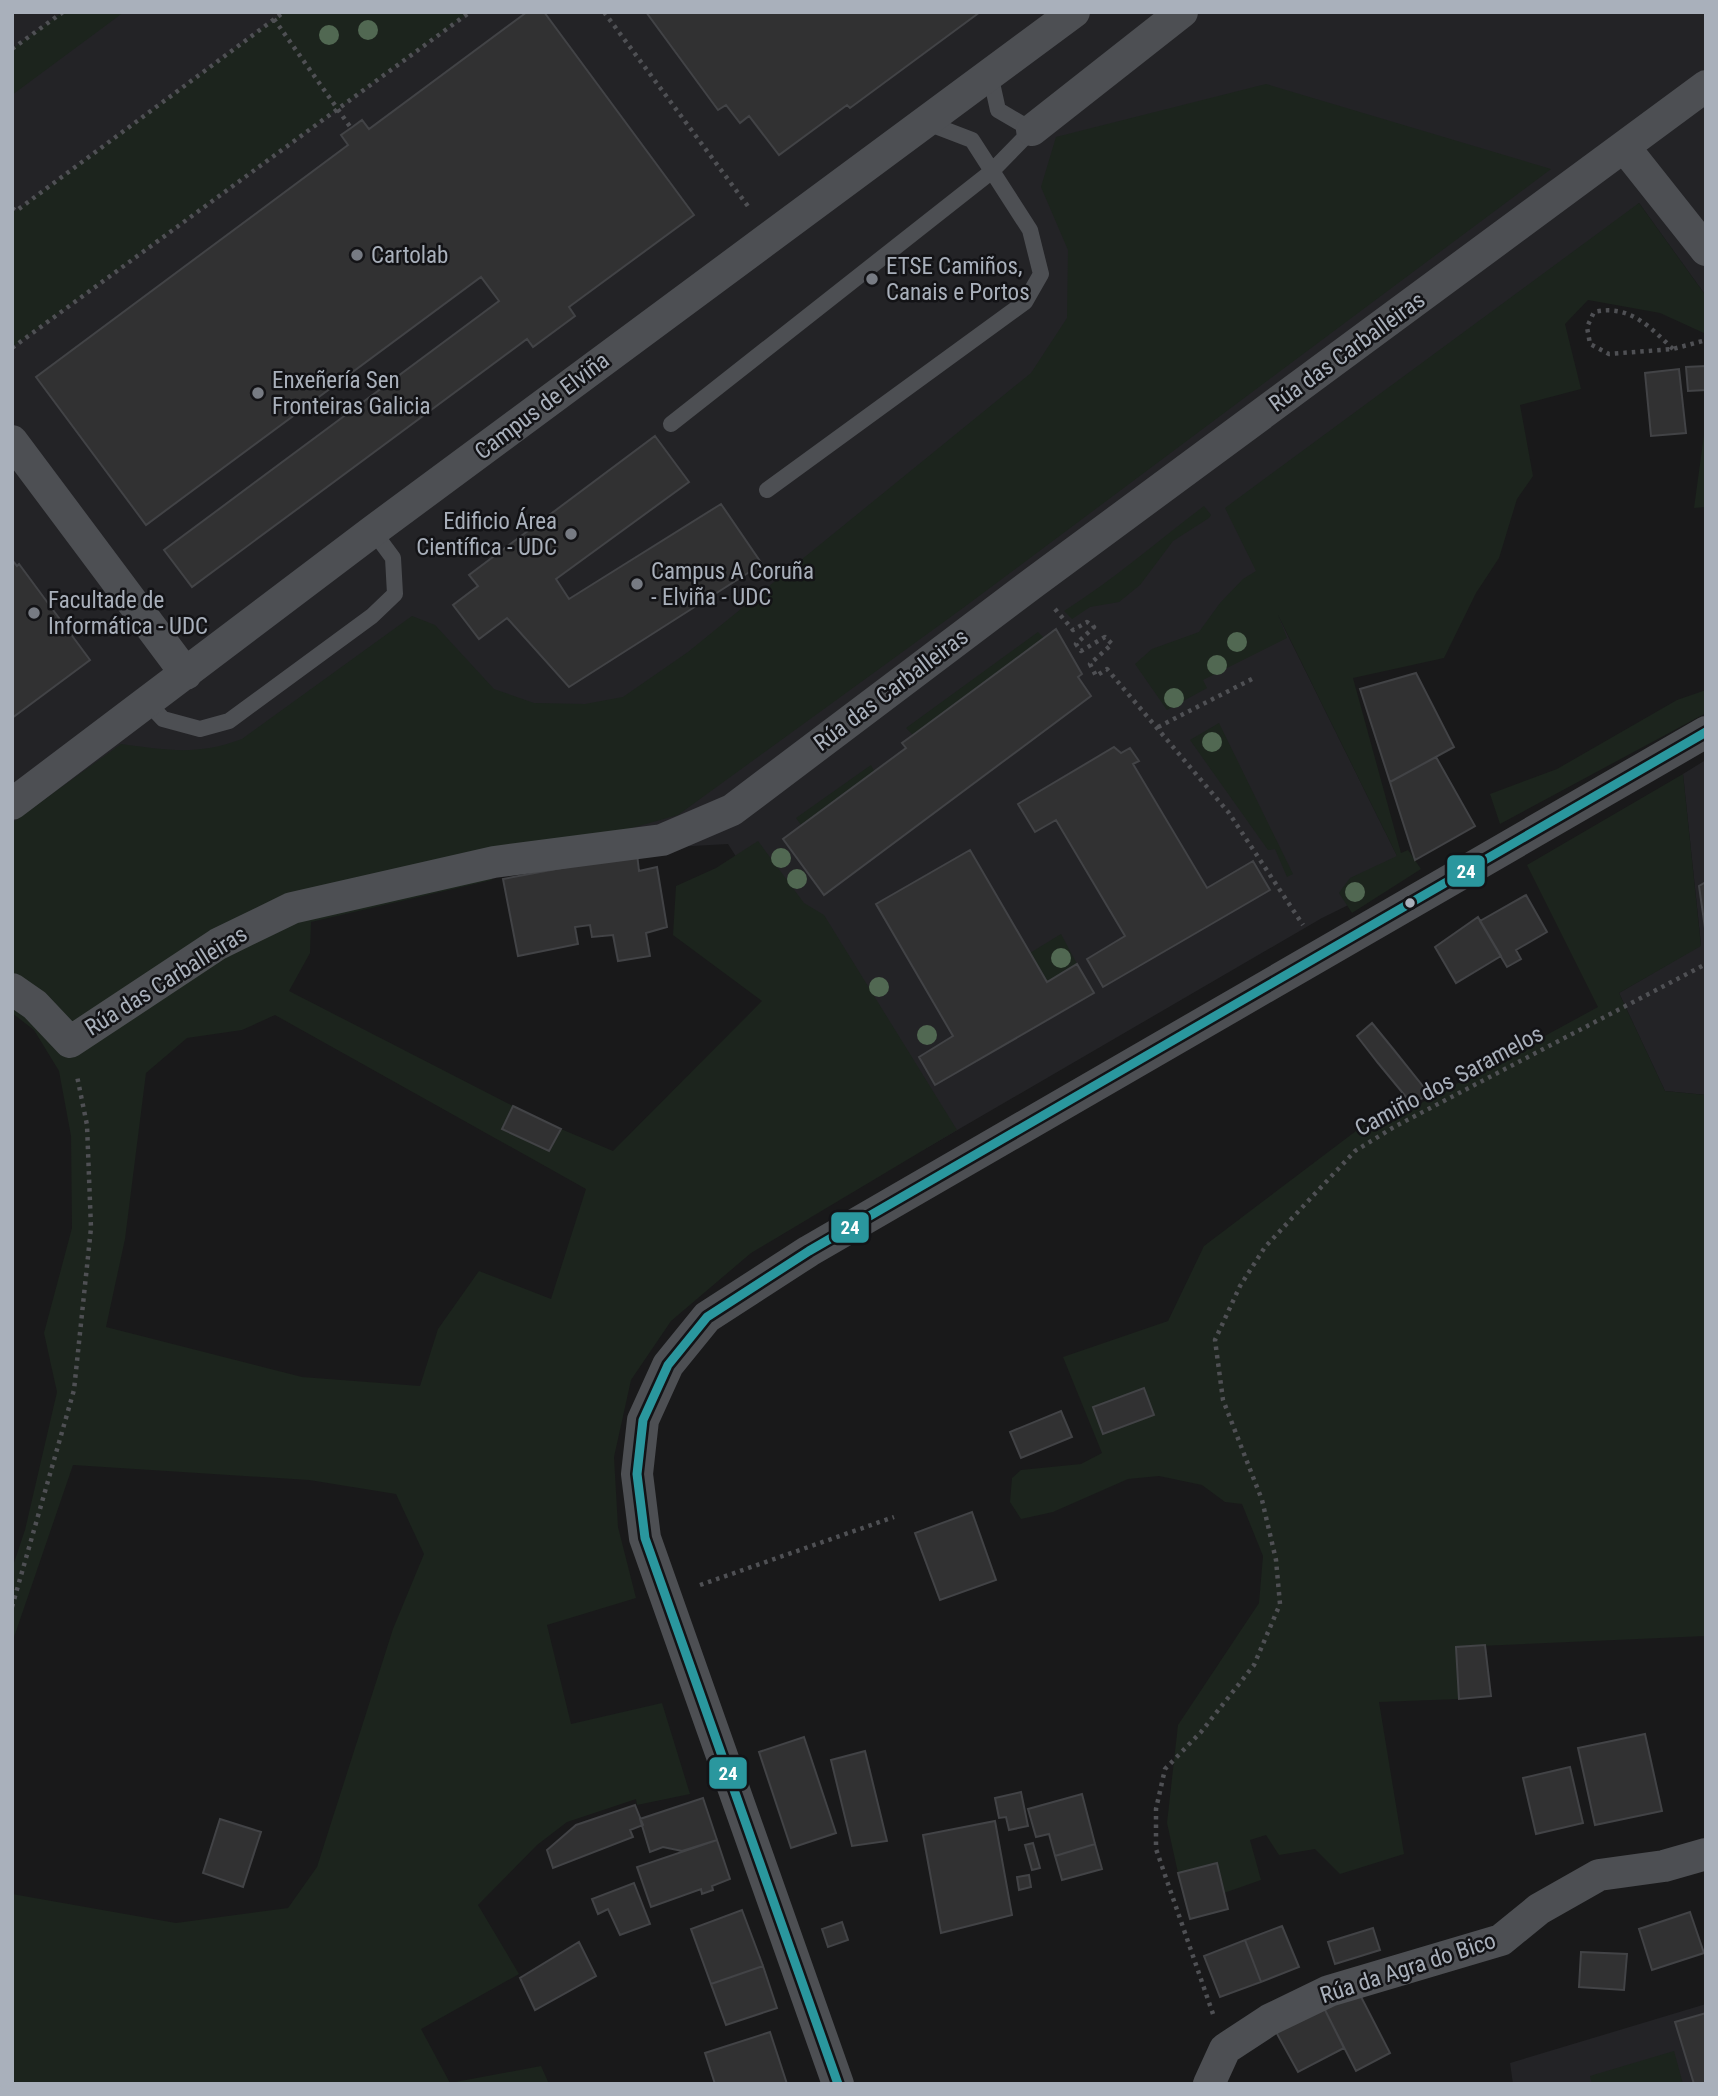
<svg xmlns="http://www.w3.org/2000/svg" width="1718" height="2096" viewBox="0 0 1718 2096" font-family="'Roboto Condensed',sans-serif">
	<rect width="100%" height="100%" fill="#19191a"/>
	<!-- built -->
	<path fill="#232326" d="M12,12H1706V296L1639,203L1259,577L1407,876L1322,918L923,1150L728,844L12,885Z
		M1704,761L1706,769V1095L1665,1091L1619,993L1701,945L1683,774Z
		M1706,2004V2084H1513L1510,2063Z"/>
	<!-- green -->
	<path fill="#1c241d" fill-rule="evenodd" d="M63,12H124L12,95V49Z
		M284,12H470L14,346L12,208L16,211Z
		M1266,84L1551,169L963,608L678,815L600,837L488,852L492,880L311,922L310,953L289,991L513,1106L502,1129L549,1151L561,1129L613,1151L762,1001L673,935L676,886L716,868L758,841L804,903L824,915L957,1130L751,1253L671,1321L631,1380L614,1457L618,1527L636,1598L547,1625L571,1724L662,1703L690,1794L637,1805L636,1799L567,1822L537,1845L478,1905L519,1974L421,2029L450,2083L541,2066L549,2084H12V1894L176,1923L288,1908L317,1867L393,1629L424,1554L396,1494L309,1480L73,1465L12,1643V1569L25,1530L57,1392L44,1333L72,1228L71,1136L59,1071L34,1030L12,1013V823L121,744C167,750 197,756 242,739L412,616L435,625L494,689L534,703L585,704L623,697L688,652L1031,373L1067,318L1068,250L1041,187L1056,137ZM275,1015L586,1189L551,1299L479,1271L438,1329L420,1386L302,1377L106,1327L125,1239L146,1073L187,1038L242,1030Z
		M1639,203L1706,296V334L1660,313L1588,300L1565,324L1581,389L1520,405L1533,476L1517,499L1499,558L1476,593L1444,658L1353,678L1401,853L1408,850L1421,869L1352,913L1339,893L1350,878L1397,856L1278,615L1287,638L1203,680L1207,688L1167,710L1135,664L1152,649L1199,632L1220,603L1243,579L1256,571L1225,508Z
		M1706,420V507L1694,508Z
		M1204,506L1211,515L1209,518L1173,541L1140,585L1119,602L1090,607L1072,619L1064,611C1113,580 1158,541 1204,506Z
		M1038,632L1044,638L913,735L906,728Z
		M1706,690V713L1500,824L1490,794L1557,769L1677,700Z
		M1219,723L1293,874L1287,877L1275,849L1268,850L1190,740Z
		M871,765L874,771L801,825L796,818Z
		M1683,774L1701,946L1619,993L1665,1091L1706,1095V1636L1457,1647L1459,1699L1379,1702L1404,1854L1340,1874L1315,1849L1279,1855L1266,1835L1250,1840L1261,1880L1224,1893L1217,1863L1178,1873L1167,1823L1178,1725L1259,1603L1263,1556L1242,1504L1225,1502L1202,1485L1159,1476L1128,1479L1053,1512L1021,1519L1010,1502L1012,1478L1021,1470L1081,1464L1102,1453L1063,1357L1168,1321L1204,1246L1393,1103L1412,1108L1598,1007L1527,865Z
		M1061,934L1077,964L1047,982L1030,953Z
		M1674,2051L1683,2084H1592L1590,2076Z"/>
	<!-- building -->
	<path fill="#313132" stroke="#424346" stroke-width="2" d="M527,12H544L694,215L569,307L575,316L533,347L527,339L192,587L164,550L499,301L481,277L146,525L36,377L348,145L341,135L351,128L362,120L369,129Z
		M646,12H980L850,108L847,105L779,155L749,116L740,123L726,105L718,110Z
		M1706,366V390L1688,391L1686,367Z
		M1679,369L1686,433L1651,436L1645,373Z
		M655,436L689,482L556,579L569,599L721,504L762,564L569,687L507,618L479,639L453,605L478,586L469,575Z
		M12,560L17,566L19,564L90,660L12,718Z
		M1056,629L1082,674L1078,677L1091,696L824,895L783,839L906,748L902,743L913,735Z
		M1416,673L1454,747L1390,782L1360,689Z
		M1114,747L1121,753L1130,748L1139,761L1133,764L1207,888L1253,861L1270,890L1103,987L1087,959L1125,936L1056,820L1035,832L1018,804Z
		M1436,757L1475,826L1415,860L1390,782Z
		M970,850L1047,982L1077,964L1094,993L935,1085L919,1057L953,1036L876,904Z
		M637,854L639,871L657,867L667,927L646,933L650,956L618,961L613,935L592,937L590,925L575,927L578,944L518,956L503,879Z
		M1706,882V935L1699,886Z
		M1526,895L1547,932L1516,950L1521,959L1507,967L1480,921Z
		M1478,917L1501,956L1456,983L1435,947Z
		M1372,1023L1394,1050L1430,1095L1411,1103L1378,1063L1357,1036Z
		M513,1106L561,1129L549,1151L502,1129Z
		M1144,1388L1154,1415L1103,1434L1093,1407Z
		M1061,1411L1072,1437L1021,1458L1010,1432Z
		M972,1512L996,1580L940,1600L915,1533Z
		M1485,1645L1491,1696L1459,1699L1456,1647Z
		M1645,1734L1662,1811L1595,1825L1578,1748Z
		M804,1737L836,1833L791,1848L759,1752Z
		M865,1751L887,1841L852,1846L831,1760Z
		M1570,1767L1583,1823L1536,1834L1523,1778Z
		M1021,1792L1028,1826L1009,1830L1006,1817L999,1818L995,1798Z
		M1082,1794L1095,1844L1055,1856L1049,1834L1036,1837L1028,1809Z
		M703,1798L717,1840L682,1851L663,1847L650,1852L640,1819Z
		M635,1805L643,1825L630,1830L633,1837L553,1868L547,1850L576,1825Z
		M220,1819L261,1832L243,1887L203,1873Z
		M995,1821L1012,1915L941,1933L923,1835Z
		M717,1840L730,1879L712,1886L713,1890L702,1894L701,1889L651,1907L637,1867Z
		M1033,1843L1040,1868L1032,1870L1025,1845Z
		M1095,1844L1102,1869L1062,1880L1055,1856Z
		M1217,1863L1228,1909L1190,1919L1178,1873Z
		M1029,1875L1031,1887L1019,1890L1017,1877Z
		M634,1883L650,1924L620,1935L608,1909L598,1914L592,1899Z
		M742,1910L763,1966L711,1984L691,1929Z
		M1690,1912L1704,1953L1652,1970L1639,1929Z
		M842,1922L848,1940L828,1947L822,1929Z
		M1282,1926L1299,1967L1261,1982L1245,1940Z
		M1373,1928L1380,1950L1335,1964L1328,1942Z
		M1245,1940L1261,1982L1220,1997L1204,1956Z
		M579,1942L596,1976L535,2010L520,1978Z
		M1581,1952L1627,1954L1624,1990L1579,1987Z
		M763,1966L777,2008L726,2025L711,1984Z
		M1357,1989L1390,2053L1356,2071L1323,2006Z
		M1323,2006L1344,2048L1298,2072L1275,2030Z
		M1706,2013V2084H1694L1675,2022Z
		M770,2032L787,2084H715L705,2053Z"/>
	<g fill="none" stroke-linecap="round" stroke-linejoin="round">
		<!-- path -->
		<path stroke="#4f5054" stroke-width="4.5" stroke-dasharray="3.5 5" stroke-linecap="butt" d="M604,12L750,209
			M274,19L351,128
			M12,49L63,12
			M12,208L16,211L284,12
			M12,348L470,12
			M1673,349C1649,326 1629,304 1594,312L1587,327L1590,344L1609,354L1673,349L1706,340
			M1055,609L1073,630L1087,622L1094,627L1076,644L1081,651L1105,637L1112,644L1090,664L1096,676L1107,669L1229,813L1303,925
			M1158,727L1254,678
			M700,1585L894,1517
			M12,1607L74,1390L91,1228L87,1125L77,1076
			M1213,2014L1156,1849V1809L1165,1769L1201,1732L1254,1665L1280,1604L1276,1560L1262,1500L1223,1400L1215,1340L1240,1286L1265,1247L1355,1151L1394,1127L1706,964"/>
		<!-- lane -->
		<path stroke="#4d4f53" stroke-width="16" d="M671,424L991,172L1032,130L998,110L990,74
			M767,490L1025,302L1041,274L1030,230L972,140L925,122
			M148,703L163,719L200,729L229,721L372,616L395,594L393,558L373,531"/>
		<!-- street -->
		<path stroke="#4d4f53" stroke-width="32" d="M1032,130L1182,12
			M1625,148L1706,250
			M12,441L186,674
			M12,804L373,531L1074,12
			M12,989L35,1005L70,1042L218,944L292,908L494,862L662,840L732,810L1033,583L1706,86
			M838,2084L645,1538L637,1474L643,1420L668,1365L707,1317L809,1251L1706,732
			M1209,2084L1225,2049L1269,2020L1329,1991L1501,1940L1539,1909L1599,1875L1664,1866L1706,1854"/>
		<!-- bus-1 casing -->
		<g stroke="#131316" stroke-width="14">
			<path id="bus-1" d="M838,2084L645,1538L637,1474L643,1420L668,1365L707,1317L809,1251L1706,732"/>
		</g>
		<!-- bus-1 -->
		<use href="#bus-1" stroke="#2a979e" stroke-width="9"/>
	</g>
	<!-- trees -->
	<g fill="#516852">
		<circle cx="368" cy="30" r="10"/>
		<circle cx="329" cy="35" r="10"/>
		<circle cx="1237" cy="642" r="10"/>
		<circle cx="1217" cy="665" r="10"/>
		<circle cx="1174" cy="698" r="10"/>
		<circle cx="1212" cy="742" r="10"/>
		<circle cx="781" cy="858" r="10"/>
		<circle cx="797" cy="879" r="10"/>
		<circle cx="1355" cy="892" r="10"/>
		<circle cx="1061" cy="958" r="10"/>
		<circle cx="879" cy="987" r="10"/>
		<circle cx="927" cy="1035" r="10"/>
	</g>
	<!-- markers -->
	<g fill="#777b83" stroke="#131316" stroke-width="2.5">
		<circle cx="357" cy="255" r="7"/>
		<circle cx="872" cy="279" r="7"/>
		<circle cx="258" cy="393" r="7"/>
		<circle cx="571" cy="534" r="7"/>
		<circle cx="637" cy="584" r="7"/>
		<circle cx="34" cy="613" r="7"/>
	</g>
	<circle fill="#a9b0bb" stroke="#131316" stroke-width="2.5" cx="1410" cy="903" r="6"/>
	<g text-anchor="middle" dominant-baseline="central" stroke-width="5" stroke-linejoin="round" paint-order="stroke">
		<!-- poi labels -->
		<g font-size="23" fill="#a9b0bb" stroke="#131316" text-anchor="start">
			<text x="371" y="255">Cartolab</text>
			<text x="886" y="266">ETSE Camiños,<tspan x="886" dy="26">Canais e Portos</tspan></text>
			<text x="272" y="380">Enxeñería Sen<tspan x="272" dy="26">Fronteiras Galicia</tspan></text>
			<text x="557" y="521" text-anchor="end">Edificio Área<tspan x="557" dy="26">Científica - UDC</tspan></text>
			<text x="651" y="571">Campus A Coruña<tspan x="651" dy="26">- Elviña - UDC</tspan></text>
			<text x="48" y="600">Facultade de<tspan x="48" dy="26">Informática - UDC</tspan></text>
		</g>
		<!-- street labels -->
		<g font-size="23" fill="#a9b0bb" stroke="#131316">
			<text transform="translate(1347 352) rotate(-36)">Rúa das Carballeiras</text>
			<text transform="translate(542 406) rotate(-37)">Campus de Elviña</text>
			<text transform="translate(891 690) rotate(-37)">Rúa das Carballeiras</text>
			<text transform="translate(166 981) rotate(-32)">Rúa das Carballeiras</text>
			<text transform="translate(1449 1081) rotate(-28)">Camiño dos Saramelos</text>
			<text transform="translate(1408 1968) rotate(-18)">Rúa da Agra do Bico</text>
		</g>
	</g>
	<g stroke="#131316" stroke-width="2.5">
		<rect x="1446" y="854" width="40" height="34" rx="7" fill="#2a979e"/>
		<rect x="830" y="1211" width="40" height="33" rx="7" fill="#2a979e"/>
		<rect x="708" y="1756" width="40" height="34" rx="7" fill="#2a979e"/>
	</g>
	<g font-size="19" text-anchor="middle" font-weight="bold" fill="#fff">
		<text x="1466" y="878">24</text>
		<text x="850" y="1234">24</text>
		<text x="728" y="1780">24</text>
	</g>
	<!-- border -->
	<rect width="1718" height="2096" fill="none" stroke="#a9b0bb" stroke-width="28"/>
</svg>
